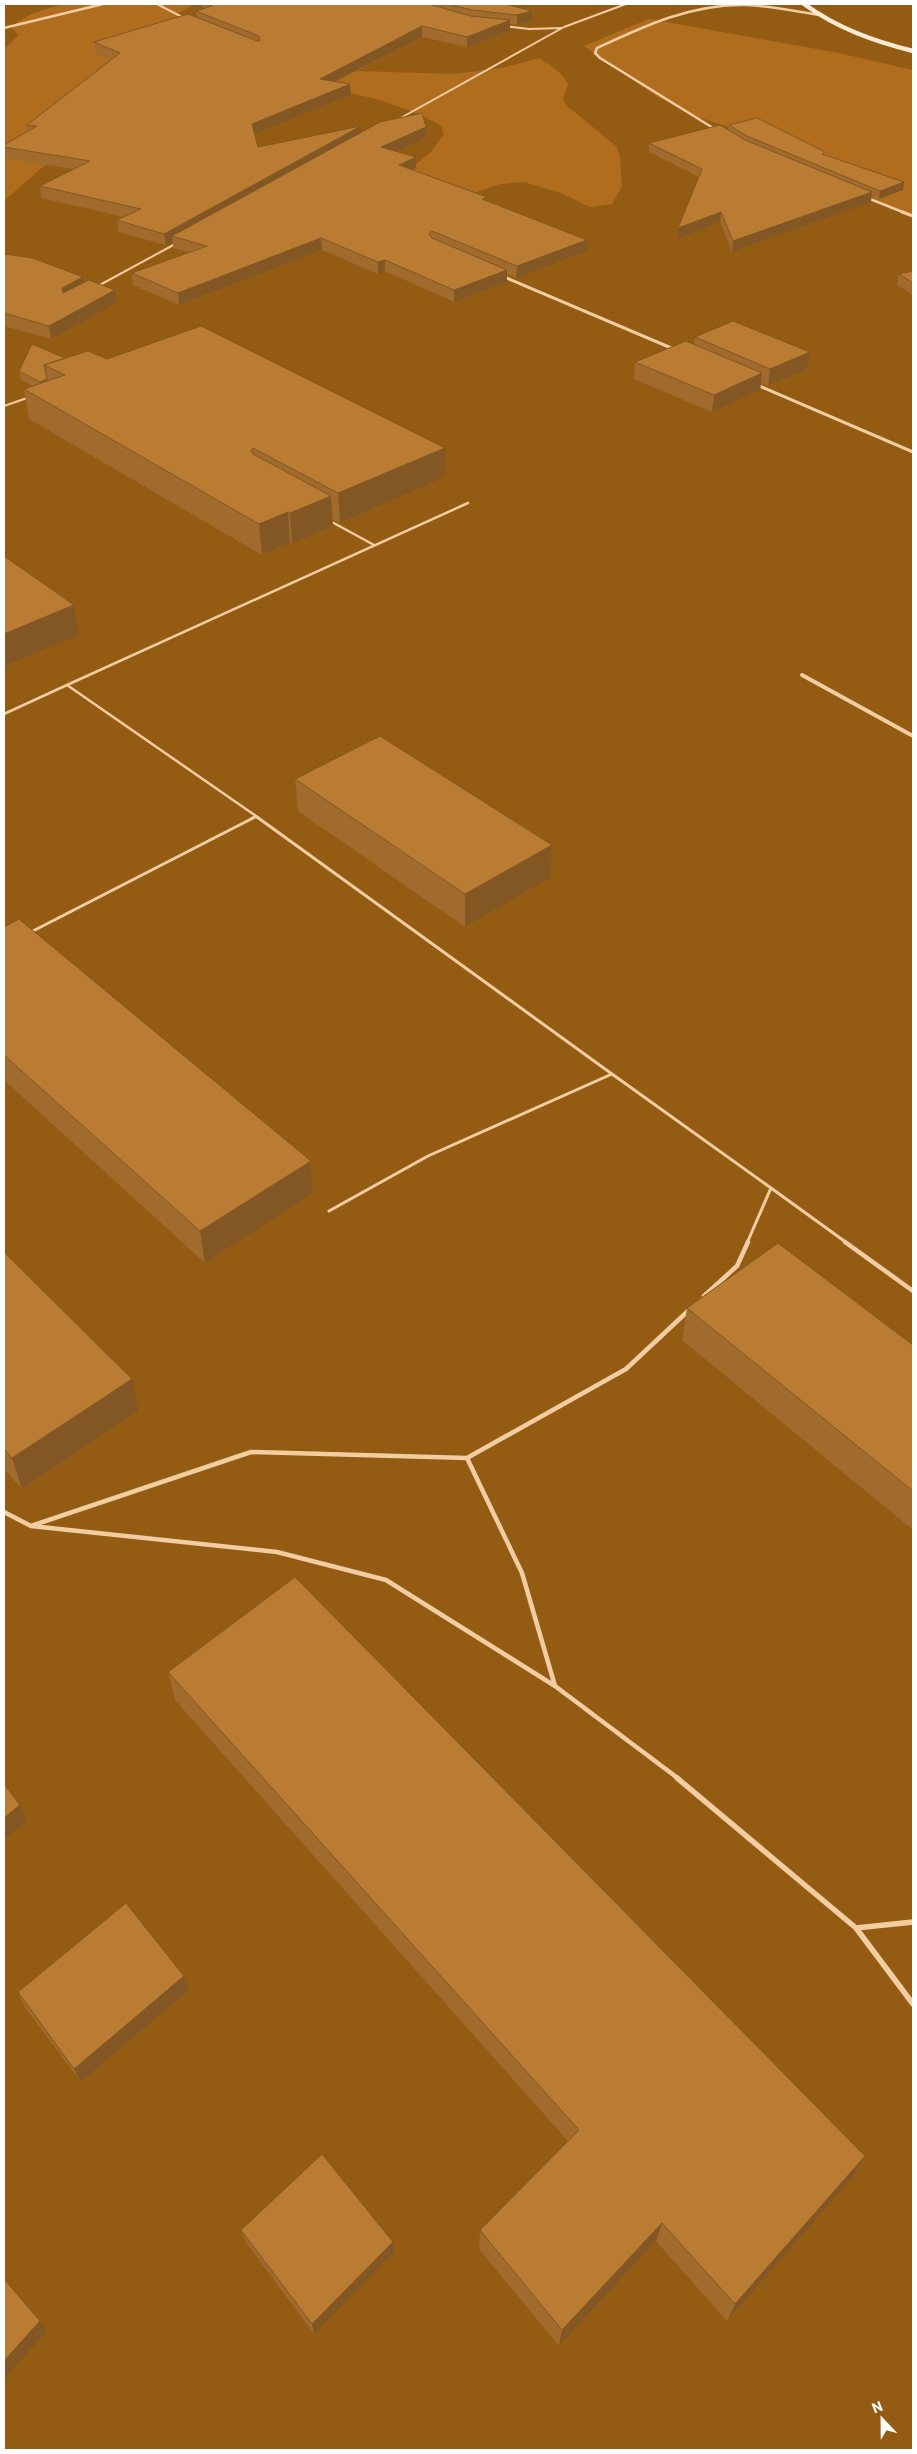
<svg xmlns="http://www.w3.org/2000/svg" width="917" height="2454" viewBox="0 0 917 2454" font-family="Roboto,sans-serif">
	<rect width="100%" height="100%" fill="#945b13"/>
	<!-- green -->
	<path fill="#b16d1e" d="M69,4H194L177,14L181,20L356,71L454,74L501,68L539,58C551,66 561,71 568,84L563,99L567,106L616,146L620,156L622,186L612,204L590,207L561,193L524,182L500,184L463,197L398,179L430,153L444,134L441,126C420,112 372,96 347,93L76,144L39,170L4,201V49L19,35L11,27C28,13 48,7 69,4Z
		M649,19L834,52L913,70V218L735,129L698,117L680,109L656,96L584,46Z"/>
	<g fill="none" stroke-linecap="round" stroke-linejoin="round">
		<!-- lane-far4 -->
		<path stroke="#f2cda2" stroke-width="2" d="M157,4L184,18
			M504,26L529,29L562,28
			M397,120L564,27L626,4
			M98,286L177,243
			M4,406L30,397"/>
		<!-- lane-far3 -->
		<path stroke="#f2cda2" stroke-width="2.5" d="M330,521L374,545
			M67,685L468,503
			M4,714L67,685L256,816
			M252,818L256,816L258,818"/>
		<!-- lane-far2 -->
		<path stroke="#f2cda2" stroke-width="3" d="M257,817L612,1074
			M29,933L255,817
			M771,1188L847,1243
			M329,1211L428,1156L612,1074L771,1188L747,1243"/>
		<!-- lane-far1 -->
		<path stroke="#f2cda2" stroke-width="4.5" d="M845,1242L913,1291
			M704,1296L737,1266L748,1242
			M467,1458L522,1573L555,1686
			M4,1512L31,1526L277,1552L386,1580L555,1686L679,1779
			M31,1526L251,1452L467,1458L626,1369L688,1311"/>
		<!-- lane -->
		<path stroke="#f2cda2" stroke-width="5.5" d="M677,1778L856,1928L913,1922
			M856,1928L913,2004"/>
		<!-- street-far2 -->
		<path stroke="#f2cda2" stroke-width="2.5" d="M4,28L103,4
			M718,131L600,58L595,53L597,48C644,26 693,3 747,5C771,6 795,11 819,15
			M865,197L905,213"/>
		<!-- street-far1 -->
		<path stroke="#f2cda2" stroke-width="3" d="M902,212L913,216
			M502,276L676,350
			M755,384L913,452"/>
		<!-- street -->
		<path stroke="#f2cda2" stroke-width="4" d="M802,675L913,736"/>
		<!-- secondary -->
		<path stroke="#fce9d1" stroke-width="4.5" d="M804,4C837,28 873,41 913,51"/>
	</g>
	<!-- wall -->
	<path fill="#a06b2c" d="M200,4H505L532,11V21L517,25L510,24V30L467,47L422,37L336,82L350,84L351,95L255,134L258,147L361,126V132L426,138L397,151L416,168L413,170L486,200L587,240V251L516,278L507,274V282L454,302L385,271L378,274L322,250L179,305L133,285L132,273L189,252L173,248V241L166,245L118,232L117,220L124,217L41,198L40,186L73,169L4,158V145L28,132L27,125L112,59L95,53L94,42L197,17L196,11L205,9Z
		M729,125L825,152V155L903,190L879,199L871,196V202L732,252L720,222L677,239L699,177L649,152V143L728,130Z
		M4,254L83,283L115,290L117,303L51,339L4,326Z
		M913,271V295L897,285L899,274Z
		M695,337L807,369L768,386L761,383L760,390L712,412L634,379L635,362L694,345Z
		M65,358L107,359L445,477L340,523L332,519L333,526L292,544L290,542L262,555L29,419L24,389L33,386L21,380L19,371Z
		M295,779L550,878L465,927L298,811Z
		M4,927L311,1161L313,1193L205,1263L4,1080Z
		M4,1252L138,1411L22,1489L4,1469Z
		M687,1308L913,1345V1530L682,1340Z
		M168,1672L865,2156L854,2176L727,2321L656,2241L559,2346L479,2249L480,2230L568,2141L175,1700Z
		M184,1976L189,1990L81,2082L24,2006L18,1992Z
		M241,2230L393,2242L394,2253L314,2334L245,2241Z"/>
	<!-- shaded-wall -->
	<path fill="#825724" d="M532,11V21L517,25V15Z
		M510,20V30L467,47V37Z
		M422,26V37L320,89V79Z
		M350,84L351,95L252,135V124Z
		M361,126V136L172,236L173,241L166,245L164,234Z
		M426,127V138L382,158L381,147Z
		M416,157V168L399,176V165Z
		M904,182L903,190L879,199L880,191Z
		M872,192L871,202L732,252L733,241Z
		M721,212L720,222L677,239L678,228Z
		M321,238L322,250L179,305L178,293Z
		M587,240V251L516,278L517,266Z
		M385,260V271L378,274V262Z
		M507,270V282L454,302V290Z
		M83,277L84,291L64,302L62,288Z
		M115,290L117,303L51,339L49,326Z
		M810,352L807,369L768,386L770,369Z
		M762,373L760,390L712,412L714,395Z
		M47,379L48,388L42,390L40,382Z
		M445,448V477L340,523L338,493Z
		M331,496L333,526L292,544L290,513Z
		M288,512L290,542L262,555L259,524Z
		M74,605L79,635L4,666V634Z
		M552,845L550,878L465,927V894Z
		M311,1161L313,1193L205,1263L200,1231Z
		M132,1379L138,1411L22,1489L12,1458Z
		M20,1805L27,1821L4,1839V1818Z
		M184,1976L189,1990L81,2082L74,2069Z
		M865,2156L854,2176L727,2321L735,2304Z
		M662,2223L656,2241L559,2346L562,2330Z
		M393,2242L394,2253L314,2334L312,2324Z
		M40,2321L47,2331L4,2379V2361Z"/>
	<!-- building -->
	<path fill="#ba7c33" stroke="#825724" d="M209,4H429L470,16L510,20L467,37L422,26L320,79L350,84L252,124L258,147L361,126L164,234L117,220L141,209L40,186L90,161L4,147V145L37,126L27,125L120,53L94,42L188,14L257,41H260L259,36L196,11L212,6Z
		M448,4H505L532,11L517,15L472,10Z
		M422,113L426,127L381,147L416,157L399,165L487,197L482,199L587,240L517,266L432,231L429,234L432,238L507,270L454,290L385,260L378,262L321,238L178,293L132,273L207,246L172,236L380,122Z
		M757,118L825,152L822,154L904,182L880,191L747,136L729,125Z
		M720,125L745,140L872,192L733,241L721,212L678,228L702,169L649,143Z
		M4,254L33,258L83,277L62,288L63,293L89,280L115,290L49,326L4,313Z
		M913,271V283L899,274Z
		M733,321L810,352L770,369L695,337Z
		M201,326L445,448L338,493L253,448L251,451L253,454L331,496L290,513L288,512L259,524L24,389L65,375L44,365L88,351L107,359Z
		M686,341L762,373L714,395L635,362Z
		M32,344L65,358L44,365L47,379L40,382L19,371Z
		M4,556L74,605L4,634Z
		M380,736L552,845L465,894L295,779Z
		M19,919L311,1161L200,1231L4,1055V927Z
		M778,1243L913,1345V1491L687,1308Z
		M4,1252L132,1379L12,1458L4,1449Z
		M295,1577L865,2156L735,2304L662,2223L562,2330L480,2230L579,2130L168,1672Z
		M4,1784L20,1805L4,1818Z
		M126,1903L184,1976L74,2069L18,1992Z
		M322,2154L393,2242L312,2324L241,2230Z
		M4,2279L40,2321L4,2361Z"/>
	<!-- border -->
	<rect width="917" height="2454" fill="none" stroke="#ffffff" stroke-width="10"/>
	<!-- north arrow -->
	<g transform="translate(882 2419) rotate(338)" stroke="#945b13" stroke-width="4" paint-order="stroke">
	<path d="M0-4L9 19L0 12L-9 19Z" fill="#ffffff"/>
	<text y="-8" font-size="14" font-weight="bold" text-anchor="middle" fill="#ffffff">N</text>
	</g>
</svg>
